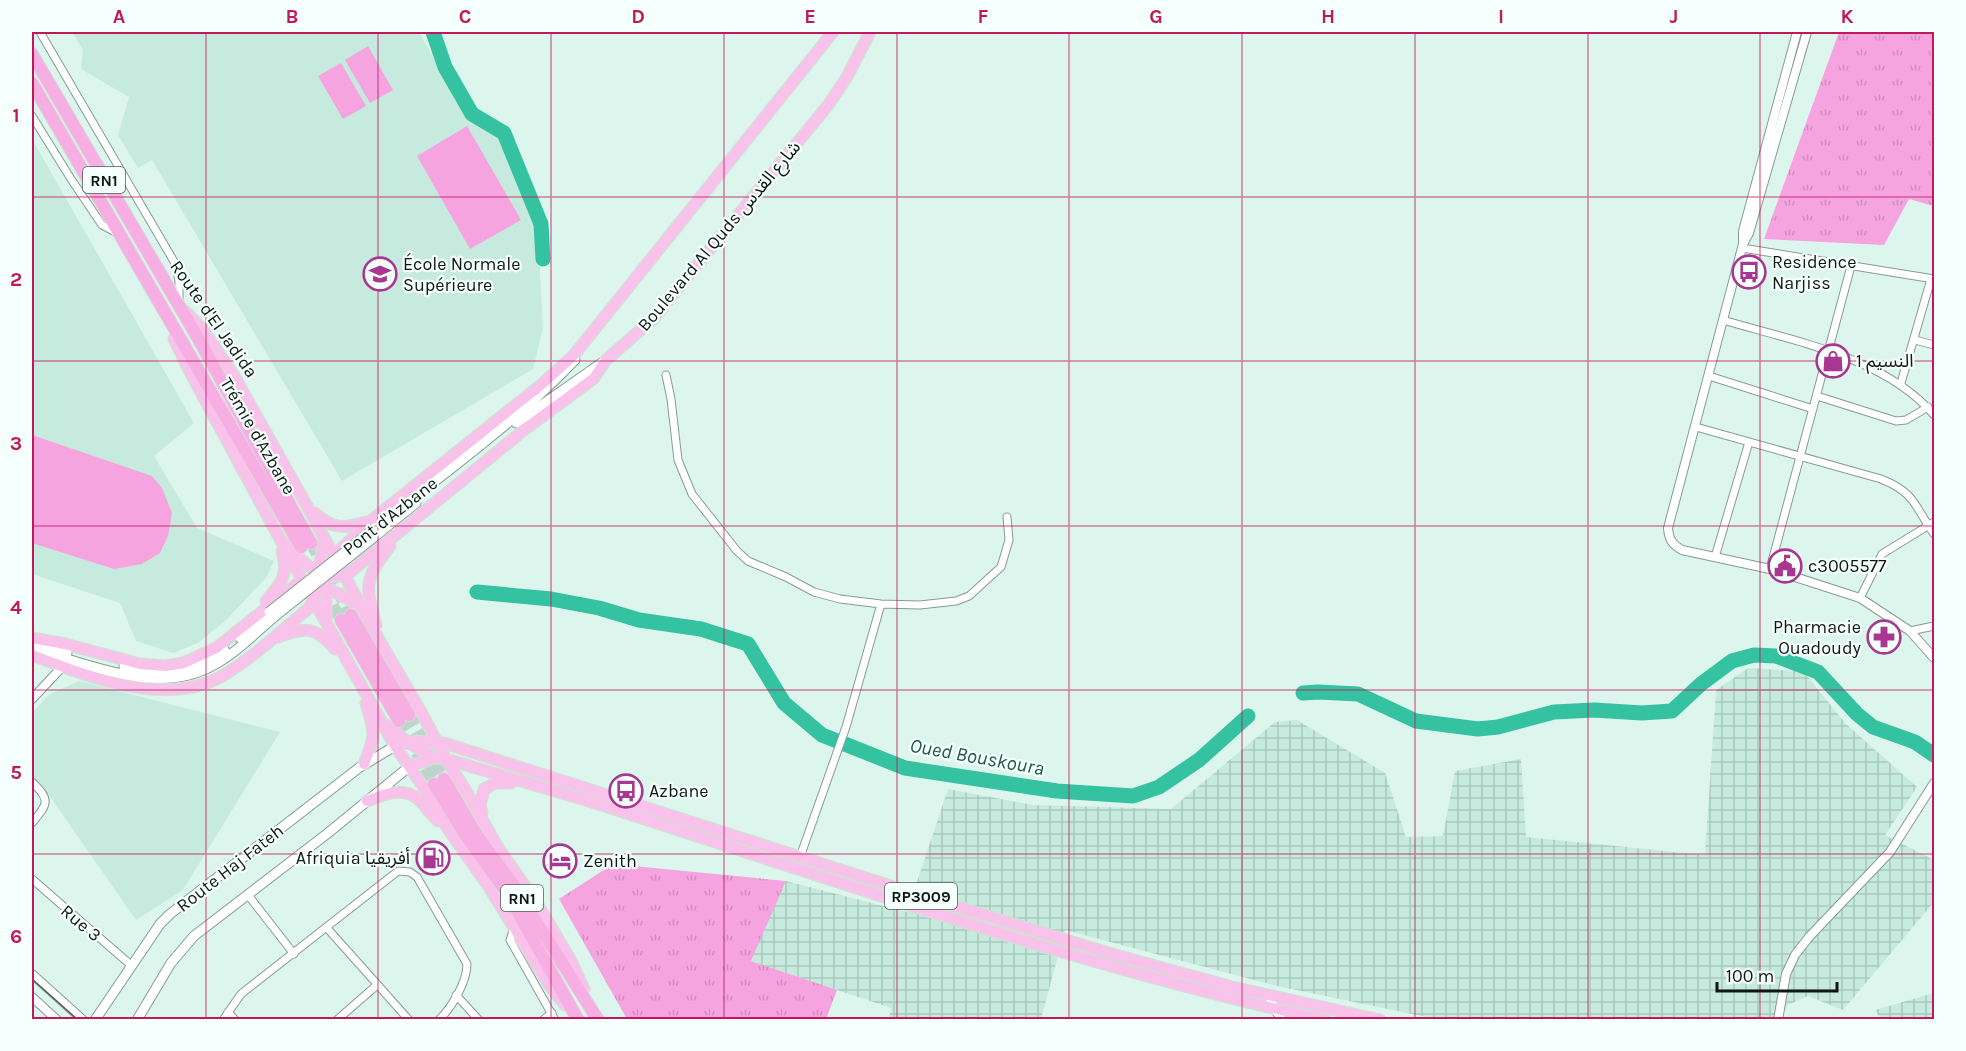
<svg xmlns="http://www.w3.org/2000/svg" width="1966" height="1051" viewBox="0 0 1966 1051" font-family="Karla,'Noto Sans Arabic',sans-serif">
	<defs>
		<pattern id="industrial-grid" width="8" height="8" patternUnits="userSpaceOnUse" patternTransform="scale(1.5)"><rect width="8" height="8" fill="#c7eade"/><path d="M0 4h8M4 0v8" fill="none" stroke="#aac8be"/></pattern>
		<pattern id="grass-tufts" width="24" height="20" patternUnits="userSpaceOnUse" patternTransform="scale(1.5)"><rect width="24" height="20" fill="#f6a4e0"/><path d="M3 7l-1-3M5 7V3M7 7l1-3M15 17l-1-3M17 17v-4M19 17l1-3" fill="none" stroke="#d28cbf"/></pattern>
	</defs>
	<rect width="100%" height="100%" fill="#dcf6ed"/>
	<!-- built -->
	<path fill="#c7eade" d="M72,32H419L470,121L501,134L537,219L543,328L533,369L342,481L152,160L138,168L118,135L129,97L81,69L83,50Z
		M32,139L194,423L154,456L197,528L274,561L266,578L225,621L198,643L173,653L136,641L120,603L32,574Z
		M79,681L280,732L183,890L136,920L51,798L32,777V713L50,694Z"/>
	<!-- industrial -->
	<path fill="url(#industrial-grid)" d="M1748,668L1803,671L1846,724L1917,787L1885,835L1934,860V902L1843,1010L1808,996L1788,1005L1780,1019H1436L1277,986L1065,930L1041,1019H889L891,1008L750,961L786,881L907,912L948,789L1033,805L1171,809L1275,722L1297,720L1385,773L1406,837L1443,836L1455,771L1521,759L1526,837L1705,855L1716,690Z
		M1934,993V1019H1881L1875,1010Z"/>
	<!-- grass -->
	<path fill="url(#grass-tufts)" d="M1839,32H1934V206L1909,199L1884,245L1764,239Z
		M613,864L786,881L751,961L837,990L826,1019H627L559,899Z"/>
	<!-- green -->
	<path fill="#f6a4e0" d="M368,46L393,90L370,103L345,60Z
		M341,63L366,106L343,119L318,76Z
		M467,126L521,220L470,249L417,156Z
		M32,435L152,476L162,488L172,513L168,536L160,553L142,564L114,569L32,543Z"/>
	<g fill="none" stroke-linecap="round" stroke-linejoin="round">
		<!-- river -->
		<path stroke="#35c2a0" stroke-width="15" d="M433,32L445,67L472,114L504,133L541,224L543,259
			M477,592L551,599L599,608L639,620L701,629L748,644L784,703L822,735L905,768L1057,791L1133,796L1159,787L1199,760L1248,716
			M1303,693L1318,692L1358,694L1416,721L1478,729L1498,727L1554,712L1594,710L1642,713L1672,711L1701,684L1732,661L1754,655L1776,656L1818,672L1857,714L1873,727L1915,742L1934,755"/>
		<!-- trunk-tunnel -->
		<path stroke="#bdd5cd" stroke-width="12" stroke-dasharray="12 6" stroke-linecap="butt" d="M311,543L351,615
			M324,590L341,620
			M409,715L444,779
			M399,721L434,784"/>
		<!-- minor casing -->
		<g stroke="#859c94" stroke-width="9">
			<path id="minor" d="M40,32L176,265L179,281V302
				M32,116L71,179L102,225L117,233
				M1742,248L1934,279
				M1723,320C1793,341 1885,357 1934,415
				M1915,340L1934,345
				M666,375L671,399L678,460L692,494L737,551L748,561L786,577L814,592L840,599L881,604L920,605L956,601L969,596L1001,567L1009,540L1007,517
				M1709,376L1813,409
				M1901,383L1931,279
				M1817,396L1896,421L1906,420L1928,407
				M1696,427L1881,479C1916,493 1914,506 1934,534
				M1715,557L1749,442
				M1770,569L1851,266
				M1860,598L1882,554L1934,522
				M1910,631L1934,626
				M32,782C51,800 48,804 32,823
				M800,857L846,727L881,604
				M32,879L132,966
				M248,895L294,954
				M327,928L409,1020
				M514,928L510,940L555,1020
				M456,995L479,1020
				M228,1012L235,1020
				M223,1020L241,994L398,871L410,872L417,877L467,964C467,982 452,1007 439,1020
				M337,1020L377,985
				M543,1020L552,1013"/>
		</g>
		<!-- tertiary casing -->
		<g stroke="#859c94" stroke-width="10">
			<path id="tertiary" d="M1807,32L1749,233L1743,244L1668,528C1669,540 1672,544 1682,550L1770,569L1860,598L1910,631L1934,658
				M1743,241V231L1797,32
				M32,699L62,667
				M32,974L83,1020
				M1269,995L1274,1008L1282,1020
				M32,997L57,1020
				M1778,1020L1786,974L1795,955L1809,937L1890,852L1934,783"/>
		</g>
		<!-- secondary casing -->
		<g stroke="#859c94" stroke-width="11">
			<path id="secondary" d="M516,423L603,362
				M375,528C443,474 515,423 575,360
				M378,534L416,503
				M240,638L269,612
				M32,642L67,653
				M32,650C90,662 154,697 212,666C235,654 254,634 274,617
				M124,667C161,676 193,672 225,651
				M95,1020L160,924L170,914L360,767L395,746
				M137,1020L171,963L194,936L328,833L410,766"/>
		</g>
		<!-- primary casing -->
		<g stroke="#d9dada" stroke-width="13">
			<path id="primary" d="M185,311L203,330L234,376L307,506L382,645L420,710L446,759L469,796L497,846L538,905L570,959L584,989
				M174,339L190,372L294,565L395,746L422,785L448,829L489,887L550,986L565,1005
				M315,513C332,529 345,529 366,522
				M280,539C297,556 321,586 349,573L524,430L594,378L606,360L653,319L829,104L847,77L870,32
				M266,601C281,583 289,576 282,551
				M326,621V583L329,566L334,555L372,520L542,384L574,355L833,32
				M376,625C365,585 364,580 390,546
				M278,637C304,627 316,626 335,649
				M32,638L65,644L140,664L166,666L184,663L216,648L297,584L333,591L359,605
				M32,655C87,676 165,708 222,676C253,658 281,631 309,608L315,596L324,538
				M386,725L409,743L434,758
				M395,746L417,741L444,743L938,901L1112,954L1232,987L1380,1020
				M364,764C376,736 375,732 366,703
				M410,766L434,758L446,759C502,776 558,791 614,809C849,885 1083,967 1325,1020
				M367,801C383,795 402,786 418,799C425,806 431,814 438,821
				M482,813L480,805L484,789L495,783H511"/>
		</g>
		<!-- trunk casing -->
		<g stroke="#d9dada" stroke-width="14">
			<path id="trunk" d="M32,54L198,338L311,543
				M32,83L301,547
				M351,615L409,715
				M341,620L399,721
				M444,779L476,834L512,883L598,1020
				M434,784L466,836L507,893L578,1020"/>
		</g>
		<!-- minor -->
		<use href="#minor" stroke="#fff" stroke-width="7"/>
		<!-- tertiary -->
		<use href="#tertiary" stroke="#fff" stroke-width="8"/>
		<!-- secondary -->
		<use href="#secondary" stroke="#fff" stroke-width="9"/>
		<!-- primary -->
		<use href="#primary" stroke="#f8c2ea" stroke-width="10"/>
		<!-- trunk -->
		<use href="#trunk" stroke="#f6aee3" stroke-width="12"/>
		<!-- tram -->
		<path stroke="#4f5d58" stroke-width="1.5" d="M32,979L78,1020"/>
		<!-- secondary-bridge casing -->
		<g stroke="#859c94" stroke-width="11" stroke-linecap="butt">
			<path id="secondary-bridge" d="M269,612L375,528
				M274,617L378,534"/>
		</g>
		<!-- secondary-bridge -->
		<use href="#secondary-bridge" stroke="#fff" stroke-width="9"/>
	</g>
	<!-- grid -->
	<path fill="none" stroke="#c2185b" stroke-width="1.5" stroke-opacity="0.55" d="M206,32V1020M378,32V1020M551,32V1020M724,32V1020M897,32V1020M1069,32V1020M1242,32V1020M1415,32V1020M1588,32V1020M1760,32V1020M32,197H1934M32,361H1934M32,526H1934M32,690H1934M32,854H1934"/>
	<!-- icons -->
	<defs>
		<g id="bus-ring" transform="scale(1.725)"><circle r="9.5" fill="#f5fffb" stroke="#a93792" stroke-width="1.5"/><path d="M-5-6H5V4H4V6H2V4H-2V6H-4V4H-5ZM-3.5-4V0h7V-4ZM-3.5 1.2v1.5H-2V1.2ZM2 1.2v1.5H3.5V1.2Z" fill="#a93792"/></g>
		<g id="university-ring" transform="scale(1.725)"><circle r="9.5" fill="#f5fffb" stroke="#a93792" stroke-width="1.5"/><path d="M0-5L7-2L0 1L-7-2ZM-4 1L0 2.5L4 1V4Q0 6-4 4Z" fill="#a93792"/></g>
		<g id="shop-ring" transform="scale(1.725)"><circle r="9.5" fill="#f5fffb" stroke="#a93792" stroke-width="1.5"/><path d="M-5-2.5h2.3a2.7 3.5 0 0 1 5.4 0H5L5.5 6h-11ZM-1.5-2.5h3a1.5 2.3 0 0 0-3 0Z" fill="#a93792"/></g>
		<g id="civic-ring" transform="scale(1.725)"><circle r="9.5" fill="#f5fffb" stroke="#a93792" stroke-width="1.5"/><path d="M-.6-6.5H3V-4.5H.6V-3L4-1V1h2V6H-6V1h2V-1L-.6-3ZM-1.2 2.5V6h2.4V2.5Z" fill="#a93792"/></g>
		<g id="pharmacy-ring" transform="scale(1.725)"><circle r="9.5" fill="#f5fffb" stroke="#a93792" stroke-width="1.5"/><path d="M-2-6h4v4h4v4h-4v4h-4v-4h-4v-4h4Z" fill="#a93792"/></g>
		<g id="fuel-ring" transform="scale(1.725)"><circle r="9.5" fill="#f5fffb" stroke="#a93792" stroke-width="1.5"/><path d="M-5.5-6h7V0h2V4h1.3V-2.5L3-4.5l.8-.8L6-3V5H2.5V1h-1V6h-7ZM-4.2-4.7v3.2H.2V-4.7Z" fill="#a93792"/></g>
		<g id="hotel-ring" transform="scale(1.725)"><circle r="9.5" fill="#f5fffb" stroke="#a93792" stroke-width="1.5"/><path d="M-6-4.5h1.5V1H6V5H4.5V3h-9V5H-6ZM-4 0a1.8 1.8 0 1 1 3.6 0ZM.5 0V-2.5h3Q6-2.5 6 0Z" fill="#a93792"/></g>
	</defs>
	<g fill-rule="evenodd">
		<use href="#bus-ring" x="1749" y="272"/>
		<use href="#university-ring" x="380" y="274"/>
		<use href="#shop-ring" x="1833" y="361"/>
		<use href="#civic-ring" x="1785" y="566"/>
		<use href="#pharmacy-ring" x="1884" y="637"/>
		<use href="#bus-ring" x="626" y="791"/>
		<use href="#fuel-ring" x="433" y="858"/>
		<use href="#hotel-ring" x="560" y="861"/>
	</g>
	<g text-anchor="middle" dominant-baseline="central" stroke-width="4.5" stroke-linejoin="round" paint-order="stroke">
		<!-- shield labels -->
		<g fill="#f5fffb" stroke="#545d5a" stroke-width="1.5">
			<rect x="83" y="167" width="42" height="26" rx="4.5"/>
			<rect x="885" y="883" width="72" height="26" rx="4.5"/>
			<rect x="501" y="885" width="42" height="26" rx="4.5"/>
		</g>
		<g font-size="16" font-weight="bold" fill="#0f1815">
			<text x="104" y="180">RN1</text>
			<text x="921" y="896">RP3009</text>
			<text x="522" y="898">RN1</text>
		</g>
		<!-- street labels -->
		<g font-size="18" fill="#0f1815" stroke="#f5fffb">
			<text transform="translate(719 236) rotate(-50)">Boulevard Al Quds شارع القدس</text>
			<text transform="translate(214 319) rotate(55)">Route d'El Jadida</text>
			<text transform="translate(258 436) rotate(60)">Trémie d'Azbane</text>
			<text transform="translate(390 516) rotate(-38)">Pont d'Azbane</text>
			<text transform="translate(230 868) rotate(-38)">Route Haj Fateh</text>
			<text transform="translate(81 923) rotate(40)">Rue 3</text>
		</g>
		<!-- poi labels -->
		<g font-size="18" fill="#0f1815" stroke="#f5fffb" text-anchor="start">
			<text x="1772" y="262">Residence<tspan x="1772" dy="21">Narjiss</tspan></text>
			<text x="403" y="264">École Normale<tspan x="403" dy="21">Supérieure</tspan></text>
			<text x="1856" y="361">النسيم 1</text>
			<text x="1808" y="566">c3005577</text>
			<text x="1861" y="627" text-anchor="end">Pharmacie<tspan x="1861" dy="21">Ouadoudy</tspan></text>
			<text x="649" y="791">Azbane</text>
			<text x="410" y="858" text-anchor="end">Afriquia أفريقيا</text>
			<text x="583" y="861">Zenith</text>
		</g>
		<!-- water labels -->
		<g font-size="20" font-style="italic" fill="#215849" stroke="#f5fffb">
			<text transform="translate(977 757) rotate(10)">Oued Bouskoura</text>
		</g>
	</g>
	<!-- border -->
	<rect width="1966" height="1051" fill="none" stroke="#f5fffb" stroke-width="66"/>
	<!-- scale -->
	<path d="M1717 982v9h120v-9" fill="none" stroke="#0f1815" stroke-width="3"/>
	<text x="1726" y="982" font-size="18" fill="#0f1815" stroke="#f5fffb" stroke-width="4.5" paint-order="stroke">100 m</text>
	<rect x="33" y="33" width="1900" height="985" fill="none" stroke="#c2185b" stroke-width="2"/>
	<g font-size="20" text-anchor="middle" font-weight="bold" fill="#c2185b">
		<text x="119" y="23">A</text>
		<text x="292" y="23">B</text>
		<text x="465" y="23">C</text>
		<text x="638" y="23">D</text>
		<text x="810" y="23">E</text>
		<text x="983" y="23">F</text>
		<text x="1156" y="23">G</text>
		<text x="1328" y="23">H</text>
		<text x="1501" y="23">I</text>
		<text x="1674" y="23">J</text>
		<text x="1847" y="23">K</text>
		<text x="16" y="122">1</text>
		<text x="16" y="286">2</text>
		<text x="16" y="450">3</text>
		<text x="16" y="614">4</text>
		<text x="16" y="779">5</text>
		<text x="16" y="943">6</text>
	</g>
</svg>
